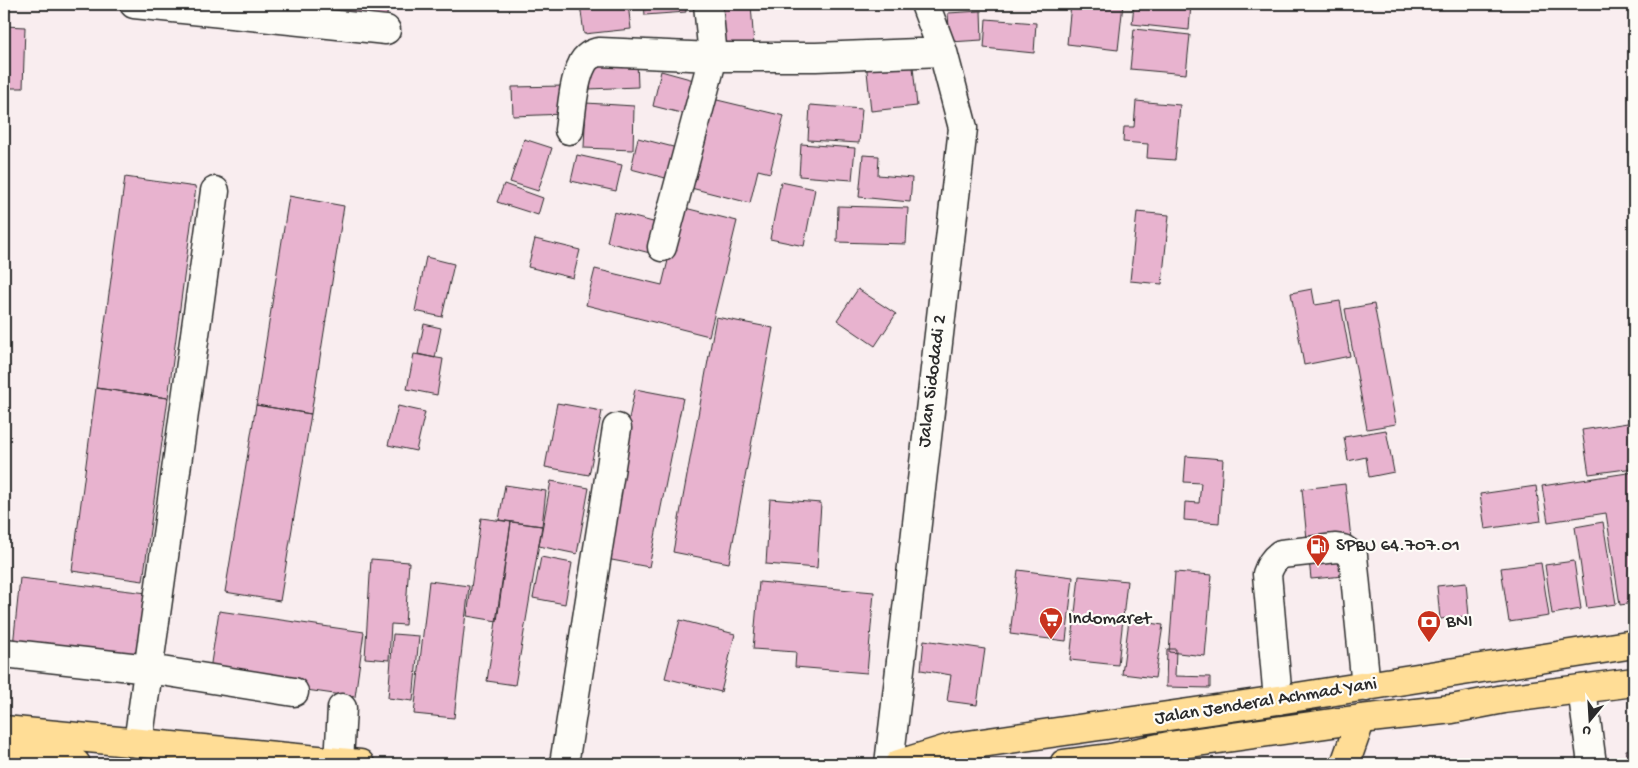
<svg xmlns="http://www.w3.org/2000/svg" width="1638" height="768" viewBox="0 0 1638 768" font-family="'Gochi Hand',sans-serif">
	<rect width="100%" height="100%" fill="#f9edef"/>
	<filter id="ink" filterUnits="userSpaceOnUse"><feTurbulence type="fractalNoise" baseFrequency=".02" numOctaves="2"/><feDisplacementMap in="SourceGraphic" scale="10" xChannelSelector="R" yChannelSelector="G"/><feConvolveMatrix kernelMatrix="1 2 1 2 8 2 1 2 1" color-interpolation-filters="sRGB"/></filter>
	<g filter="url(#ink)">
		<!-- building -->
		<path fill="#e8b3cf" stroke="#2b2b2b" d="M317,4H388L386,26L316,22Z
			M580,4H628L631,29L584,34Z
			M644,4H685L686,12L645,15Z
			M718,4H751L754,46L720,48Z
			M760,4H778V5L760,7Z
			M1071,4H1123L1118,50L1067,44Z
			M1134,4H1191L1189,30L1132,24Z
			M981,11L982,40L950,42L948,13Z
			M986,19L1036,23L1034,53L984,48Z
			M4,26L25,27L23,88H4Z
			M1134,29L1190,35L1186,74L1130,69Z
			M912,57L917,106L871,111L866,61Z
			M637,61L638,87L588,89L587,63Z
			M661,71L701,82L693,116L653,106Z
			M564,86L565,114L513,116L512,87Z
			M713,99L784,116L770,173L758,170L750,203L691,188Z
			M1136,101L1180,105L1175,160L1147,158L1148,144L1123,142L1124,127H1134Z
			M586,103L634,106L633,150L584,148Z
			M810,105L862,109L859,143L808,140Z
			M638,138L685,150L677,181L631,169Z
			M524,139L552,148L538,191L510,182Z
			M801,144L855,148L852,180L799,176Z
			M577,155L622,165L616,191L571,181Z
			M863,155L879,156L878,175L912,178L910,202L859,197Z
			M125,177L196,187L168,398L96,388Z
			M781,182L815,189L804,246L770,239Z
			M504,184L543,198L538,215L497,202Z
			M289,196L344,206L311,414L256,405Z
			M838,206L908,208L906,244L837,242Z
			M681,207L737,221L709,336L586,305L595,269L662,285Z
			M614,212L661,224L654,254L607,242Z
			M1137,212L1169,215L1162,284L1130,281Z
			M535,239L580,250L573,278L528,267Z
			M426,257L454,264L442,317L415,311Z
			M858,289L896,314L875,346L837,320Z
			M1312,289L1315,305L1340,301L1350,356L1304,365L1291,293Z
			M1374,304L1396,424L1367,429L1345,309Z
			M716,317L773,328L729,563L673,552Z
			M424,324L441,328L435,358L418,354Z
			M414,354L443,359L437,395L407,389Z
			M96,388L168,398L143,581L72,571Z
			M635,389L683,398L649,567L601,558Z
			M557,403L602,411L589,475L545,467Z
			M256,405L311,414L280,601L225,592Z
			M398,406L425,412L416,451L388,445Z
			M1634,422V468L1589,474L1582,430Z
			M1386,430L1394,472L1369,477L1366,457L1348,461L1344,437Z
			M1186,456L1223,459L1219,523L1184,520L1185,502L1199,503L1201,483L1184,482Z
			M1634,472V603L1620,605L1606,513L1548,522L1542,486Z
			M551,481L589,488L577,554L539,546Z
			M1345,484L1355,575L1311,579L1302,489Z
			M505,485L546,491L542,526L499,520Z
			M1536,486L1541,521L1485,529L1480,494Z
			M770,499L821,503L817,568L766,564Z
			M481,518L511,522L497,621L467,616Z
			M511,522L542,526L515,685L487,681Z
			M1603,522L1616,604L1587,608L1575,527Z
			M541,557L572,563L565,604L533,598Z
			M371,559L409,562L405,625L391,624L389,660L365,658Z
			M1574,561L1581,609L1552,614L1545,565Z
			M1541,563L1549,616L1509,622L1501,568Z
			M1018,570L1073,577L1066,641L1010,634Z
			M1175,572L1212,575L1205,656L1169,652Z
			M1079,576L1127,581L1118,665L1070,660Z
			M20,578L147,593L139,661L13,646Z
			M429,581L469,586L454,718L414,714Z
			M759,582L874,592L867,673L795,667L796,652L753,649Z
			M1466,583L1469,616L1440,619L1437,586Z
			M219,611L364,632L355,697L209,676Z
			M680,620L735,634L721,692L665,678Z
			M1129,620L1163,625L1155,678L1122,674Z
			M393,634L419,636L413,701L388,698Z
			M924,640L985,649L977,705L947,701L951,675L921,670Z
			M1167,649H1176L1175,676L1210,677V688L1166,687Z
			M1634,749V764H1628L1626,750Z"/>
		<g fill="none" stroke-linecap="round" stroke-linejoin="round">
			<!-- minor casing -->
			<g stroke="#2b2b2b" stroke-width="31">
				<path id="minor" d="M134,4L386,30
					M569,130C572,110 573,82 582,65C585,57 592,53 600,52L713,57H816L943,52
					M662,247L713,57L708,4
					M4,653L149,669L294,692
					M1582,689L1592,764
					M1278,700L1267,574C1270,565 1273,560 1281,554L1336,548L1343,549L1353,556L1366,687
					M138,743L215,191
					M339,762L342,708
					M564,764L617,428
					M889,764L963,128L943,52L925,4"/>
			</g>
			<!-- major casing -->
			<g stroke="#2b2b2b" stroke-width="31">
				<path id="major" d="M1345,764L1361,719"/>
			</g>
			<!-- highway casing -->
			<g stroke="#2b2b2b" stroke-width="31">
				<path id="highway" d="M4,730L360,764
					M4,757L76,764
					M899,764L954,747L1278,700L1634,644
					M1064,764L1111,758L1169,746L1361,719L1452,709L1504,699L1634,682"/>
			</g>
			<!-- minor -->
			<use href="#minor" stroke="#fdfcf7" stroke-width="28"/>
			<!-- major -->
			<use href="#major" stroke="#ffdd96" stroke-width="28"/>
			<!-- highway -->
			<use href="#highway" stroke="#ffdd96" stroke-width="28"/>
		</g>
	</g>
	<!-- icons -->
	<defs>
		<g id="fuel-pin" transform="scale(1.25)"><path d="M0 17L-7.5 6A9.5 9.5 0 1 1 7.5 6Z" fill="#c8321e" stroke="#fdfcf7"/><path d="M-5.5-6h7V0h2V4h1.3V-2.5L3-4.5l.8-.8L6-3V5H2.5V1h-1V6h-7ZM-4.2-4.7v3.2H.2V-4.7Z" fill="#fff"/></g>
		<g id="supermarket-pin" transform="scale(1.25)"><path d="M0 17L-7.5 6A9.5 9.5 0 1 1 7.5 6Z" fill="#c8321e" stroke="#fdfcf7"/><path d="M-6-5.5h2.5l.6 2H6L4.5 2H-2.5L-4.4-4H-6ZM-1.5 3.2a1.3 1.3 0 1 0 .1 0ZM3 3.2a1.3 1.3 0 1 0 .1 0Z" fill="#fff"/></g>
		<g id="bank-pin" transform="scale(1.25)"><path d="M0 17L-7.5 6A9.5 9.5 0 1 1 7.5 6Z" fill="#c8321e" stroke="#fdfcf7"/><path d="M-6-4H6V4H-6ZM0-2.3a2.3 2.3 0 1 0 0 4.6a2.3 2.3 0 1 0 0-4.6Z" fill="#fff"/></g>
	</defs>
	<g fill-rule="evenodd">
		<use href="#fuel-pin" x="1318" y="546"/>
		<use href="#supermarket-pin" x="1051" y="619"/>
		<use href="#bank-pin" x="1429" y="622"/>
	</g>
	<g text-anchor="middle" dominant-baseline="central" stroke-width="4.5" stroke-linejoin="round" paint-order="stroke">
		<!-- street labels -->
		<g font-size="19" fill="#2b2b2b" stroke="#fdfcf7">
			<text transform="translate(933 381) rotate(-83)">Jalan Sidodadi 2</text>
			<text transform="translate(1266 702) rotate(-9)">Jalan Jenderal Achmad Yani</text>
		</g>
		<!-- poi labels -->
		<g font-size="19" fill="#2b2b2b" stroke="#fdfcf7" text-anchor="start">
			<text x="1336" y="546">SPBU 64.707.01</text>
			<text x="1068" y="619">Indomaret</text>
			<text x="1446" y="622">BNI</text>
		</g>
	</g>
	<!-- margin -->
	<rect width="1638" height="768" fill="none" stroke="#fdfcf7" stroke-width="20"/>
	<rect x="10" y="10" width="1618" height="748" fill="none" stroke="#2b2b2b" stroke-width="2" filter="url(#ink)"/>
	<!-- north arrow -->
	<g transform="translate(1590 720) rotate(198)" stroke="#fdfcf7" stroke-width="4" paint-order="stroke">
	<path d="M0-4L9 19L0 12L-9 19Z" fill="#2b2b2b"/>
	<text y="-8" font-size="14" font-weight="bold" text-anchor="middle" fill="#2b2b2b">U</text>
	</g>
</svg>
